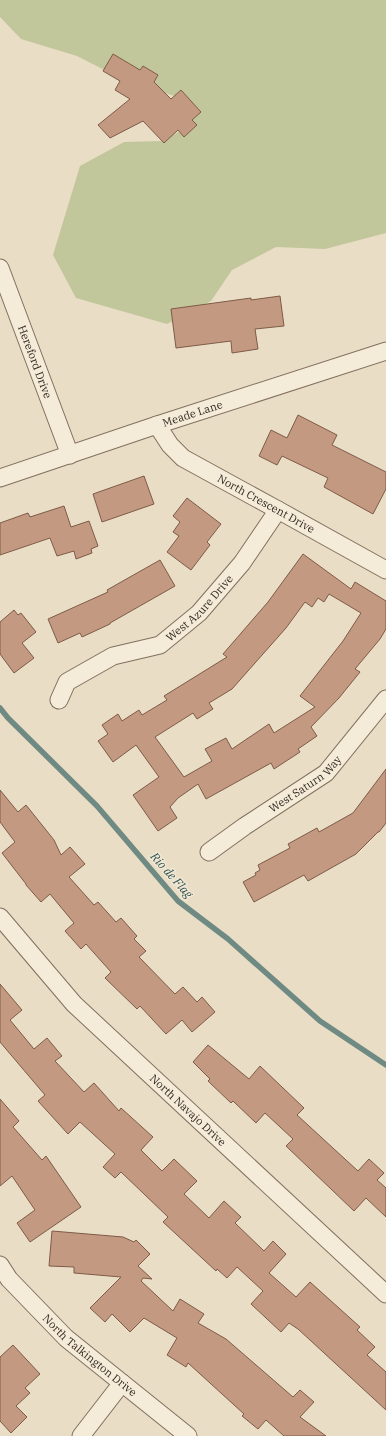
<svg xmlns="http://www.w3.org/2000/svg" width="386" height="1436" viewBox="0 0 386 1436" font-family="'IBM Plex Serif',serif">
	<rect width="100%" height="100%" fill="#e9ddc6"/>
	<!-- green -->
	<path fill="#c2c69b" d="M0,0H386V233L325,249L276,247L232,270L211,301L167,324L76,298L53,255L80,166L124,142L162,141L191,125L175,96L130,83L77,56L21,39L0,17Z"/>
	<g fill="none" stroke-linecap="round" stroke-linejoin="round">
		<!-- stream -->
		<path stroke="#6f8a82" stroke-width="5.5" d="M0,708L8,718L97,806L178,901L228,939L320,1021L386,1065"/>
	</g>
	<!-- building -->
	<path fill="#c39a81" stroke="#7e5b47" fill-rule="evenodd" d="M113,54L140,70L143,66L158,75L154,82L171,99L181,90L201,112L192,120L197,125L184,137L178,130L164,143L143,121L110,138L98,125L130,99L115,90L120,81L103,71Z
		M280,296L284,326L255,329L258,349L232,353L231,341L176,348L171,309L251,298V300Z
		M298,415L337,435L332,445L386,472V489L373,514L324,487L328,478L282,456L277,465L259,456L271,430L287,438Z
		M144,476L154,504L102,522L93,494Z
		M187,498L221,524L207,542L210,545L191,570L167,552L179,536L173,532L180,522L173,516Z
		M64,506L71,527L89,521L98,546L91,549L92,553L76,559L74,551L57,556L50,538L0,555V523L28,513L30,517Z
		M303,554L351,589L355,582L386,601V629L380,639L355,669L360,672L339,698L311,727L317,736L298,749L300,752L274,769L271,763L206,799L198,784L178,798L170,807L177,818L158,831L133,795L159,777L136,745L113,762L98,741L108,734L102,725L118,714L122,721L139,710L142,715L167,700L164,696L227,657L223,654L268,602ZM329,594L361,613L343,641L300,696L315,707L274,733L269,724L232,749L226,738L205,749L212,761L184,777L155,737L193,713L197,719L213,709L209,703L232,689L286,628L305,602L312,607L318,598L324,602Z
		M160,560L175,586L110,623V624L82,637L80,633L58,643L48,619L108,592L107,590Z
		M14,610L18,615L21,613L36,632L22,643L34,658L14,673L0,654V622Z
		M386,769V823L379,832H378L356,854L308,881L304,875L254,902L243,882L256,875L255,873L260,870L258,865L290,848L288,844L317,828L319,832L353,813Z
		M0,790L18,812L26,805L54,840L61,855L70,847L85,864L69,877L94,905L98,902L116,922L121,918L137,936L134,939L146,951L139,957L175,994L183,987L197,1002L202,997L215,1012L192,1032L182,1020L166,1034L140,1006L137,1009L105,978L111,972L86,944L81,949L65,931L74,923L50,894L41,902L26,885V884L2,853L15,842L0,822Z
		M0,984L22,1010L10,1020L34,1049L47,1038L62,1056L55,1061L84,1092L94,1083L119,1111L121,1108L153,1137L141,1150L162,1171L174,1159L197,1181L184,1194L209,1218L224,1201L241,1217L235,1223L264,1251L273,1241L286,1254L269,1273L296,1297L310,1282L360,1327L357,1330L375,1347L367,1355L386,1372V1410L298,1329L289,1323L281,1332L251,1304L263,1291L237,1267L227,1278L217,1269L216,1271L163,1222L168,1217L121,1172L115,1178L103,1167L115,1154L80,1122L68,1134L38,1101L45,1095L0,1042Z
		M208,1045L249,1079L260,1066L304,1108L297,1115L358,1171L369,1159L384,1173L377,1180L386,1188V1217L366,1198L354,1211L286,1146L293,1139L265,1113L256,1123L233,1101L231,1103L208,1081L210,1079L193,1062Z
		M0,1099L19,1121L13,1127L42,1160L46,1156L81,1207L30,1242L17,1223L35,1210L12,1176L0,1186Z
		M52,1231L123,1237L134,1242L136,1240L150,1254L138,1266L152,1279L143,1278L141,1281L173,1311L180,1299L204,1314L198,1323L226,1339L293,1397L300,1390L314,1402L300,1417L326,1436H284L266,1420L258,1429L242,1416L244,1414L188,1363L186,1367L167,1355L177,1338L144,1318L130,1332L112,1314L105,1322L90,1308L121,1277L74,1273V1267L49,1266Z
		M13,1345L40,1374L25,1388L30,1393L16,1406L27,1417L11,1433L0,1421V1357Z"/>
	<g fill="none" stroke-linecap="round" stroke-linejoin="round">
		<!-- minor casing -->
		<g stroke="#82705e" stroke-width="19">
			<g id="minor">
				<path id="s1" d="M0,268L70,455"/>
				<path id="s2" d="M157,425L170,445L183,458L278,510L386,570"/>
				<path id="s3" d="M0,478L157,425L386,351"/>
				<path id="s4" d="M59,700L67,682L113,656L160,645L199,613L242,563L278,510"/>
				<path id="s5" d="M209,852L245,826L326,773L386,699"/>
				<path id="s6" d="M0,917L74,1004L386,1294"/>
				<path id="s7" d="M0,1265L9,1279L66,1338L188,1436"/>
				<path d="M81,1436L122,1383"/>
			</g>
		</g>
		<!-- minor -->
		<use href="#minor" stroke="#f5ebd9" stroke-width="17"/>
	</g>
	<g text-anchor="middle" dominant-baseline="central" stroke-width="3" stroke-linejoin="round" paint-order="stroke">
		<!-- street labels -->
		<g font-size="11" fill="#342920" stroke="#f1e8d5">
			<text stroke="none"><textPath href="#s1" startOffset="100">Hereford Drive</textPath></text>
			<text stroke="none"><textPath href="#s3" startOffset="203">Meade Lane</textPath></text>
			<text stroke="none"><textPath href="#s2" startOffset="137">North Crescent Drive</textPath></text>
			<text stroke="none"><textPath href="#s4" startOffset="175">West Azure Drive</textPath></text>
			<text stroke="none"><textPath href="#s5" startOffset="118">West Saturn Way</textPath></text>
			<text stroke="none"><textPath href="#s6" startOffset="270">North Navajo Drive</textPath></text>
			<text stroke="none"><textPath href="#s7" startOffset="128">North Talkington Drive</textPath></text>
		</g>
		<!-- water labels -->
		<g font-size="12" font-style="italic" fill="#31524f" stroke="#f1e8d5">
			<text transform="translate(172 875) rotate(48)">Rio de Flag</text>
		</g>
	</g>
</svg>
